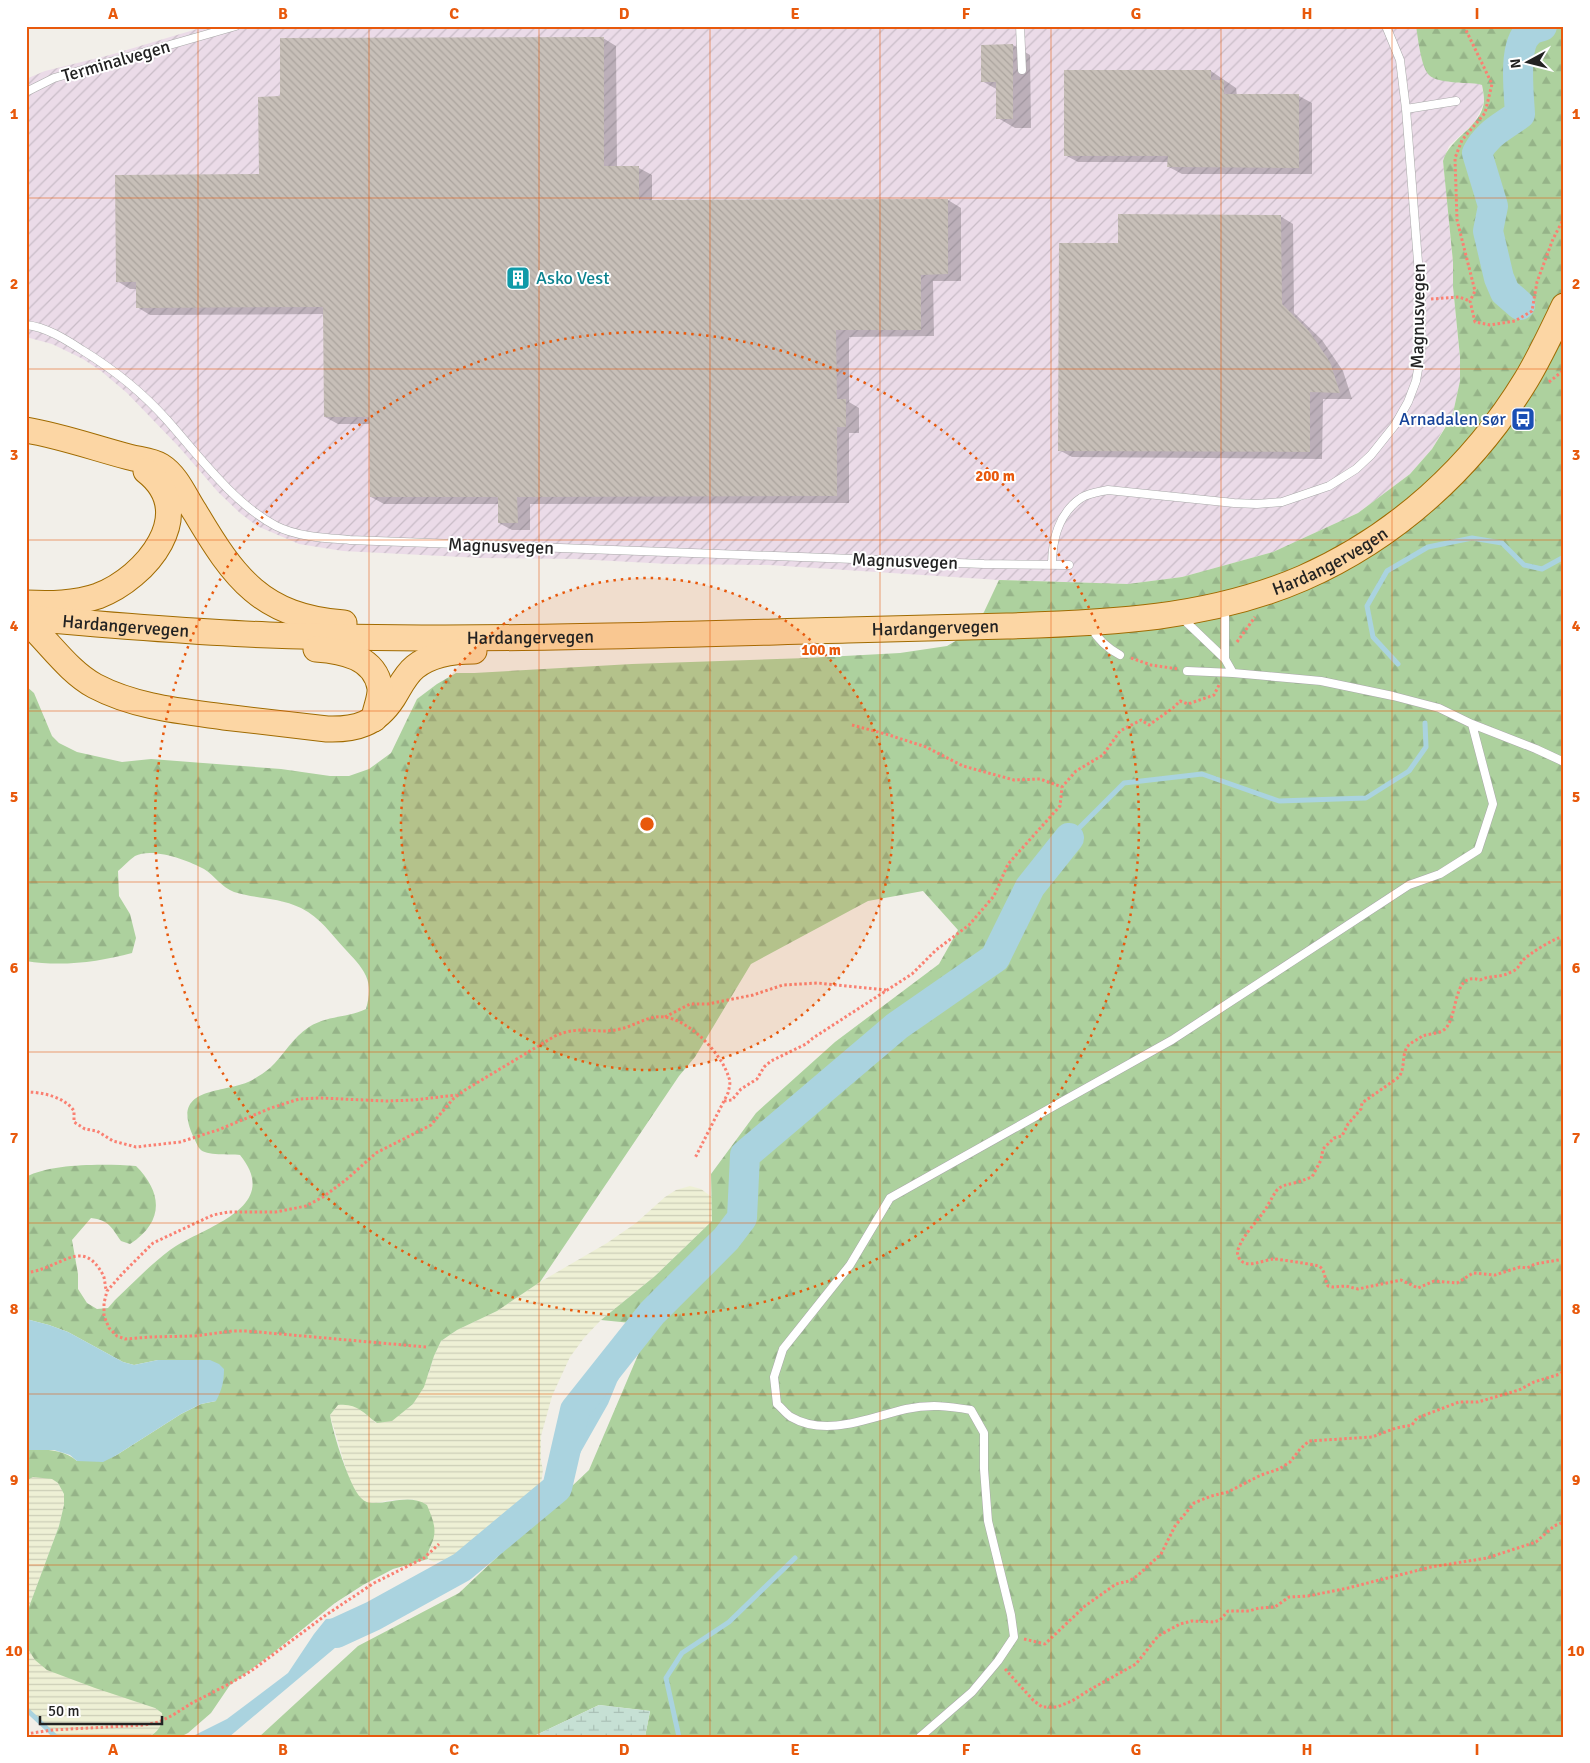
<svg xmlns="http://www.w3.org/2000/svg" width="1590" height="1763" viewBox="0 0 1590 1763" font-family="Signika,sans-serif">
	<defs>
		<pattern id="industrial-furrows" width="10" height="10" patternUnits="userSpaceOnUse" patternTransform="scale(1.25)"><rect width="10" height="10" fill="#ebdbe8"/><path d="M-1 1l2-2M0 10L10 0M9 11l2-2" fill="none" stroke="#c9bcc7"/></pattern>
		<pattern id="farmland-rules" width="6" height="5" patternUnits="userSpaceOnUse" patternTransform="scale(1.25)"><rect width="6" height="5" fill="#eef0d5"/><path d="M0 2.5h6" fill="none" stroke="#ccceb7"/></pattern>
		<pattern id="forest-firs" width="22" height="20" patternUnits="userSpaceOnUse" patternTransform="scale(1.25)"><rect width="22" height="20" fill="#add19e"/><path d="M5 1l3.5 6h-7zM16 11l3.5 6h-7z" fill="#95b388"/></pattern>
		<pattern id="wetland-marsh" width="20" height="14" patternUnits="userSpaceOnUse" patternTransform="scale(1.25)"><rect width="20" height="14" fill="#c6e0d4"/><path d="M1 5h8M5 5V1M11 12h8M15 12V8" fill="none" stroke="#aac0b6"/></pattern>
		<pattern id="building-back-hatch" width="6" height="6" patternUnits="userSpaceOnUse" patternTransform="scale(1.25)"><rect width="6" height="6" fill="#c7bfb8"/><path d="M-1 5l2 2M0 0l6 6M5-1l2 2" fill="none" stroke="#aba49e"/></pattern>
	</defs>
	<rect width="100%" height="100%" fill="#f2efe9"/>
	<!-- industrial -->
	<path fill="url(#industrial-furrows)" d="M207,26H1416L1422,60L1451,82L1475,83L1482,85L1484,100L1482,108L1474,123L1449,146L1443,161L1453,262V287L1460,357V381L1453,413L1432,449L1410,474L1358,513L1273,552L1182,577L1128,584L999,580L769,565L669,564L576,559L482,558L343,551L299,544L257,526L240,513L218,492L179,447L127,393L101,371L83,359L52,344L26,337V79L45,71L110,55Z"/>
	<!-- farmland -->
	<path fill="url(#farmland-rules)" d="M690,1186L701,1189L713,1198L712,1221L655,1276L601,1320L584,1338L570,1357L552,1396L546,1418L541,1436V1461L543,1470L541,1483L537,1492L498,1528L456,1557L434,1562L428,1559L427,1555L432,1544L427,1505L412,1499L391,1500L376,1503H366L359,1497L349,1479L330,1415L338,1405L348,1404L358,1407L376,1423L404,1411L413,1404L429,1373L434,1356L441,1341L457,1330L497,1311L540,1282L607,1243L636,1223L665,1197L676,1190Z
		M33,1477H45L52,1479L58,1483L64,1494V1505L59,1526L26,1615V1481Z
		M26,1646L35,1660L72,1679L155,1708L162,1713L163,1721L160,1729L148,1737H57L26,1707Z"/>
	<!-- forest -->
	<path fill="url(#forest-firs)" d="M1416,26H1564V1737H645L650,1711L599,1705L532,1737H259L358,1646L459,1593L589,1470L652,1322V1313L631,1323L601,1320L655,1276L712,1221L711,1174L756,1113L835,1042L939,964L958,930L923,891L868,901L751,964L695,1057L679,1076L540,1282L497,1311L457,1330L441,1341L434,1356L424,1387L413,1404L392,1421L377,1423C362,1412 357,1403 338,1405L330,1415C333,1433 349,1486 361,1498C365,1502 368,1503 374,1503C393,1503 410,1494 427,1505C431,1515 436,1525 434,1536C433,1544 426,1552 428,1559L393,1569L363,1585L335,1603L273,1653L230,1685L211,1713L188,1733L180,1737H148C159,1732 163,1724 162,1713L155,1708L95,1688L47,1670L35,1660L26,1646V1615L59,1526L64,1505V1494L58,1483L52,1479L33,1477L26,1481V1450C44,1449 63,1449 77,1461L115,1456L181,1414L201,1404L216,1401L210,1360H158L134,1365L123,1362L68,1332L49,1325L26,1319V1177C53,1163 105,1164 136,1166C163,1193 164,1222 130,1244L121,1241C111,1227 109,1220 91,1218L72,1240L78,1274V1289L87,1303L97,1309L108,1308L115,1300C133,1283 150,1265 170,1250C201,1227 284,1209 240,1155C231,1154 205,1156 200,1149C197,1146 195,1139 193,1136C169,1083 229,1095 254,1079C259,1076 265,1072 270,1068C283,1056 293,1037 309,1027C328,1015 348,1018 366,1009C369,998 371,987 366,976C361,965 353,958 345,949C330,933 321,918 301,908C278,897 256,899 234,892C221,887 215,876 204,869C188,860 152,847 135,856C129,860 123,867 118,871L119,896L130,914L136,938L132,953C99,962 61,967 26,961V686L34,693L52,736L59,743L77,752L122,762L151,759L281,769L330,776H349L369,769L391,753L417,699L437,684L456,673H474L632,664L807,658L900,653L947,646L969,633L984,612L999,580L1128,584L1182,577L1273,552L1358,513L1410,474L1432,449L1445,428L1453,413L1460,381V357L1453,287V262L1443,161C1450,137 1482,127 1484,101C1484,96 1483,90 1482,85C1472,82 1462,84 1451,82C1444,81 1434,80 1429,75C1421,67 1418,38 1416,26Z"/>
	<!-- wetland -->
	<path fill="url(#wetland-marsh)" d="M599,1705L650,1711L645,1737H532Z"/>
	<!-- water -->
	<path fill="#aad3df" d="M652,1313L651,1320L617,1382L608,1404L566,1478L557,1488L560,1461L566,1439L597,1369L614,1340Z
		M26,1319L49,1325L68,1332L123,1362L134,1365L158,1360H210L219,1364L224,1369C224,1381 222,1390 216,1401L201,1404L181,1414L115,1456L103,1462L77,1461L70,1455L54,1450H26Z
		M373,1616L229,1737H191L227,1719L288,1673L314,1634L326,1619Z"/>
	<!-- shadow -->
	<path fill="#0003" d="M603,38L616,46L617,168H639L652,175V202L948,200L961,208V281H933L934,336L849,337V402L859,408V433H849V503L530,504V530H512L499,523V504H384L371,497V424H338L325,417V314L150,315L137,307V289H130L117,281L260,176L281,98Z
		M1013,45L1030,55L1031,128H1015L998,118V90L982,81Z
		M1211,71L1236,88L1237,96H1299L1312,103V174H1182L1169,167V162H1078L1065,155Z
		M1280,216L1293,224L1294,313L1322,340L1343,371L1352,399H1323L1322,459L1072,457L1059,450L1120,244Z"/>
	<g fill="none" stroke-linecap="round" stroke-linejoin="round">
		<!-- stream -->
		<path stroke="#aad3df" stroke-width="5" d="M1398,664L1373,637L1367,606L1387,571L1428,547L1472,538L1502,543L1524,565L1542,569L1564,557
			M1069,838L1124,783L1202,774L1279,801L1366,798L1409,771L1426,747L1425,723
			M26,1709L56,1737
			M679,1737L666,1678L682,1653L729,1622L795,1558"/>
		<!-- river -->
		<path stroke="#aad3df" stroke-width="30" d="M1520,305L1505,292L1499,278L1488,231L1493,206L1477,153C1487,133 1503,127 1520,114C1519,94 1513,47 1528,33C1531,29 1537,28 1542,26
			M336,1633L373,1616L462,1567L557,1488L575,1410L652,1313L726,1239L742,1218L745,1155L897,1026L995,958L1030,887L1069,838"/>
	</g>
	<!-- building -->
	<path fill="url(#building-back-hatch)" d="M604,37V166H639V200L948,199V274L921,275V330H836L837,399H846V427H837V496L517,497L518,523H498V497H370L369,417H324L323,307L136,308V282H116L115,175L259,174L258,97L280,96V38Z
		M1013,44V119H996V82H981V45Z
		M1064,70H1211V80H1224V94H1299V168L1167,167L1168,156H1064Z
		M1118,214L1281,215L1282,304L1309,331L1330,362L1340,393L1310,392V452L1058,451L1059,243H1118Z"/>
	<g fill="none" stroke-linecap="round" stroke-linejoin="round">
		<!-- service casing -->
		<g stroke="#a9a9a9" stroke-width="9">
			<path id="service" d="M1020,26L1022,70
				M26,92L54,78L236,26
				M1406,109L1456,101
				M26,325C46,327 65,339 82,350C113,369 142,392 167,420C198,455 234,504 276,526C298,537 326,538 350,540L984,564L1069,565
				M1052,565C1052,540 1059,513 1081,498C1089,493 1099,492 1108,490L1234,503L1257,504L1282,502L1329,486L1356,469L1371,455L1395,425L1408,402L1416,381L1421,352V300L1406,109L1400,60L1386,26
				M1181,617L1225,659L1233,673L1187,671
				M1091,627C1098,640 1107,648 1120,655
				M1225,659V606
				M1472,724L1536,749L1564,762
				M920,1737L972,1692L998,1661L1014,1637L1011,1615L988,1521L984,1469V1433L971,1410C948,1406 930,1404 906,1409C871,1417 827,1438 791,1417C786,1414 782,1408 777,1404L774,1377L783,1349L850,1265L890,1198L1172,1040L1409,885L1440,874L1478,850L1493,804L1472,724L1439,708L1393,696L1321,681L1233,673"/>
		</g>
		<!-- primary casing -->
		<g stroke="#a06b00" stroke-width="27">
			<g id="primary">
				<path d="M26,430C61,436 95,448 129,457C140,460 151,460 161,466C177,476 185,497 195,512C234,578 262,617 344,623"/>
				<path d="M26,603C50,604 75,604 98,596C146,578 200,513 146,471"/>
				<path id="s1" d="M26,618C107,625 188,632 269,635C462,642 655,635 848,630C901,629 954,627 1007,626C1108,623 1209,619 1303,578C1396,537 1473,467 1526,380C1540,357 1552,331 1564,306"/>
				<path d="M39,634C56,652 73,674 95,686C135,707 180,711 224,717C259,721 293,725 327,729C356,730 376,724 393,698C400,687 405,675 415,667C431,654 455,651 474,651"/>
				<path d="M316,649C343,651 375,657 380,688C381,698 375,709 374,719"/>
			</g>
		</g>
		<!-- path -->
		<path stroke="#fa8072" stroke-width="3" stroke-dasharray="2.5 2.5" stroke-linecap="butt" d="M1464,26L1492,84L1485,113L1462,140L1455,158L1457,220L1475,291L1470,301L1475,322L1490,325L1515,321L1532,311L1537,282L1553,239L1564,218
			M1431,299L1459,297L1470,301
			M1549,382L1564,370
			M1237,642L1255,617
			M1131,658L1151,665L1178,669
			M852,725L889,735L926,747L963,766L1014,780L1040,779L1062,787
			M1564,936C1553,939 1530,953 1522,961C1519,966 1517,970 1511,972C1501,978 1490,975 1480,980C1450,970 1460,1022 1442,1031C1436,1034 1428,1034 1422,1036C1417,1041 1409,1042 1406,1049C1402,1058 1405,1068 1399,1077L1362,1103L1361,1109L1348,1124L1342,1136L1334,1138L1323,1149L1321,1160L1312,1177C1305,1179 1300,1182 1294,1183C1276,1187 1278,1188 1269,1203C1261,1219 1246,1230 1239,1247C1237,1251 1237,1254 1239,1258C1246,1270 1262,1260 1274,1259C1278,1259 1316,1265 1319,1266C1326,1271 1324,1279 1328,1286L1333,1287L1346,1286L1358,1289L1401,1280L1418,1288L1434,1281L1457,1283L1473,1273L1495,1275L1520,1267L1527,1268L1535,1264L1564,1259
			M665,1017L690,1004H708L753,995L783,985L818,983L886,990
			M26,1092C42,1092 65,1097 74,1111V1122L85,1129L97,1131L113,1141L136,1147L180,1142L218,1130L271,1108L299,1099L320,1098L386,1101L414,1100L456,1095
			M724,1101L732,1100L741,1089L757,1079L764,1067L771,1061L806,1044L813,1038L912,974L936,950L969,925L994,896L1008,864L1060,806L1062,787L1076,771L1103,755L1120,731L1141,720L1149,725L1173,708L1180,701L1188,704L1214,695L1220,683
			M26,1273C31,1272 37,1271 42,1269C67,1261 84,1242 102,1273C106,1279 104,1286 107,1291
			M426,1347L247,1331H232L195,1336L150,1337L125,1339L117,1336L109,1328L104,1316V1303L107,1291L123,1273L153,1243L213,1215L228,1212H276L306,1206L323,1197L347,1179L376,1153L431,1125L453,1099L465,1090L555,1036C582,1024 596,1035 620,1029C635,1026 648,1015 664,1017C690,1020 722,1054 729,1078C731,1083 729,1088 728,1093L695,1158
			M1024,1639L1045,1644L1085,1606L1116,1584L1129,1581L1137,1576L1161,1554L1175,1526L1194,1503L1211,1496L1228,1492L1261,1475L1279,1469L1290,1462L1300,1449L1309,1441L1372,1437L1396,1428L1412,1425L1417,1418L1459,1402H1478L1519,1390L1534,1382L1560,1374L1564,1371
			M1005,1669L1033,1700L1042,1707H1057L1072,1701L1091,1689L1136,1664L1158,1636L1180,1624L1192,1621L1214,1622L1220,1620L1228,1611H1249L1259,1608L1275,1607L1289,1597L1308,1596L1348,1588L1431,1567L1487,1558L1536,1542L1554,1526L1564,1522
			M26,1734L52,1730L145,1725L159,1722L173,1715L192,1703L229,1684L251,1671L326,1615L374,1583L424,1558L439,1544"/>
		<!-- service -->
		<use href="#service" stroke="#fff" stroke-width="8"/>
		<!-- primary -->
		<use href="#primary" stroke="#fcd6a4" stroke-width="25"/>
	</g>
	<!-- grid -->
	<path fill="none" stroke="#e8590c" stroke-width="1" stroke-opacity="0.55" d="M198,26V1737M369,26V1737M539,26V1737M710,26V1737M880,26V1737M1051,26V1737M1221,26V1737M1392,26V1737M26,198H1564M26,369H1564M26,540H1564M26,711H1564M26,882H1564M26,1052H1564M26,1223H1564M26,1394H1564M26,1565H1564"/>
	<!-- distance rings -->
	<circle cx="647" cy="824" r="246" fill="#e8590c" fill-opacity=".12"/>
	<g fill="none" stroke="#e8590c" stroke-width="2.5" stroke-dasharray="2.5 5">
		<circle cx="647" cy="824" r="246"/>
		<circle cx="647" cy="824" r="492"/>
	</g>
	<!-- icons -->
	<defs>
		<g id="building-square" transform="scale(1.25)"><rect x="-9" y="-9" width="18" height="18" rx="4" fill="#0f9aa8" stroke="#fff"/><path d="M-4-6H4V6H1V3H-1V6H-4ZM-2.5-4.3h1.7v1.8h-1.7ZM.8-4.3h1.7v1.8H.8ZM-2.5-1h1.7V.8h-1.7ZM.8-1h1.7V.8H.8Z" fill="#fff"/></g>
		<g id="bus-square" transform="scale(1.25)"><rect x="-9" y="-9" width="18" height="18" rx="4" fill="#1a4fb4" stroke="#fff"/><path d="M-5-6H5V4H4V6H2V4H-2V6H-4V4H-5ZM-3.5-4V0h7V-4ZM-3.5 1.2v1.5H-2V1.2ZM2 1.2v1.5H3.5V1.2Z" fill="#fff"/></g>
	</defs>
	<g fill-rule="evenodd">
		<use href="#building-square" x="518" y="278"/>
		<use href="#bus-square" x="1523" y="419"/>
	</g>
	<g text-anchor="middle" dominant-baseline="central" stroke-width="4" stroke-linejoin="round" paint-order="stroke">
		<!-- street labels -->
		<g font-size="18" fill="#222" stroke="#fff">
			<text transform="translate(116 61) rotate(-16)">Terminalvegen</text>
			<text transform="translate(1418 316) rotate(-89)">Magnusvegen</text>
			<text transform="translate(501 546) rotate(2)">Magnusvegen</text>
			<text stroke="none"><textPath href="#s1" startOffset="1315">Hardangervegen</textPath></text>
			<text transform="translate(905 561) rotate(2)">Magnusvegen</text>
			<text stroke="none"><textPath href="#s1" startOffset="100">Hardangervegen</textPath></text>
			<text stroke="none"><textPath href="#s1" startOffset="910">Hardangervegen</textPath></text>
			<text stroke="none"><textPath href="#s1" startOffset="505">Hardangervegen</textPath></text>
		</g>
		<!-- culture labels -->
		<g font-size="18" fill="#0d838f" stroke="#fff" text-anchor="start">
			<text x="536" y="278">Asko Vest</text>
		</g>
		<!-- transit labels -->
		<g font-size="18" fill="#164399" stroke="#fff" text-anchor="end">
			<text x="1506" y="419">Arnadalen sør</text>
		</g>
	</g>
	<circle cx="647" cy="824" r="8" fill="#e8590c" stroke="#fff" stroke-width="2.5"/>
	<g font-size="15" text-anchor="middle" font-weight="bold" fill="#e8590c" stroke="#fff" stroke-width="4" stroke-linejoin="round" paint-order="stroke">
		<text x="995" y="481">200 m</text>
		<text x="821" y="655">100 m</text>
	</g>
	<!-- border -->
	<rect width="1590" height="1763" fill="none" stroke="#ffffff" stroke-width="55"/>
	<!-- north arrow -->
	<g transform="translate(1528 62) rotate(263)" stroke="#ffffff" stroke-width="4" paint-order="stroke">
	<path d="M0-4L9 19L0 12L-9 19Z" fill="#222222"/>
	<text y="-8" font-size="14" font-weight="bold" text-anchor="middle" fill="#222222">N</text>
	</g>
	<!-- scale -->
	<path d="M40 1716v8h122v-8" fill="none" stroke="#222222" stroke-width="2.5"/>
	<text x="48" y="1716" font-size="15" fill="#222222" stroke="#ffffff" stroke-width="4" paint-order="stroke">50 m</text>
	<rect x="28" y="28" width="1534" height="1708" fill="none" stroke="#e8590c" stroke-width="2"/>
	<g font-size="16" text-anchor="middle" font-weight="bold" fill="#e8590c">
		<text x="113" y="19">A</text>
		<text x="283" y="19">B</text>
		<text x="454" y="19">C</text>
		<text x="624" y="19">D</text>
		<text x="795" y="19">E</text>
		<text x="966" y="19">F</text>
		<text x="1136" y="19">G</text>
		<text x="1307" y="19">H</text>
		<text x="1477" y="19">I</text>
		<text x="14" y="119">1</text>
		<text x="1576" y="119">1</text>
		<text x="14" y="289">2</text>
		<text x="1576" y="289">2</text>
		<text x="14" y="460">3</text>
		<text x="1576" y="460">3</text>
		<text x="14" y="631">4</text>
		<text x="1576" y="631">4</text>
		<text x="14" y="802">5</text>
		<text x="1576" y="802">5</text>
		<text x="14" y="973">6</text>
		<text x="1576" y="973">6</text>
		<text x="14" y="1143">7</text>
		<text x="1576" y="1143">7</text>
		<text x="14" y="1314">8</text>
		<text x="1576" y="1314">8</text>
		<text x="14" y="1485">9</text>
		<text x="1576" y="1485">9</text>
		<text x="14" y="1656">10</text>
		<text x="1576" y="1656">10</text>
		<text x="113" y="1755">A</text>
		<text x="283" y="1755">B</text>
		<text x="454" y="1755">C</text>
		<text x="624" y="1755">D</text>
		<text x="795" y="1755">E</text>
		<text x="966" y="1755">F</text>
		<text x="1136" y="1755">G</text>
		<text x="1307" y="1755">H</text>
		<text x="1477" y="1755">I</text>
	</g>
</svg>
